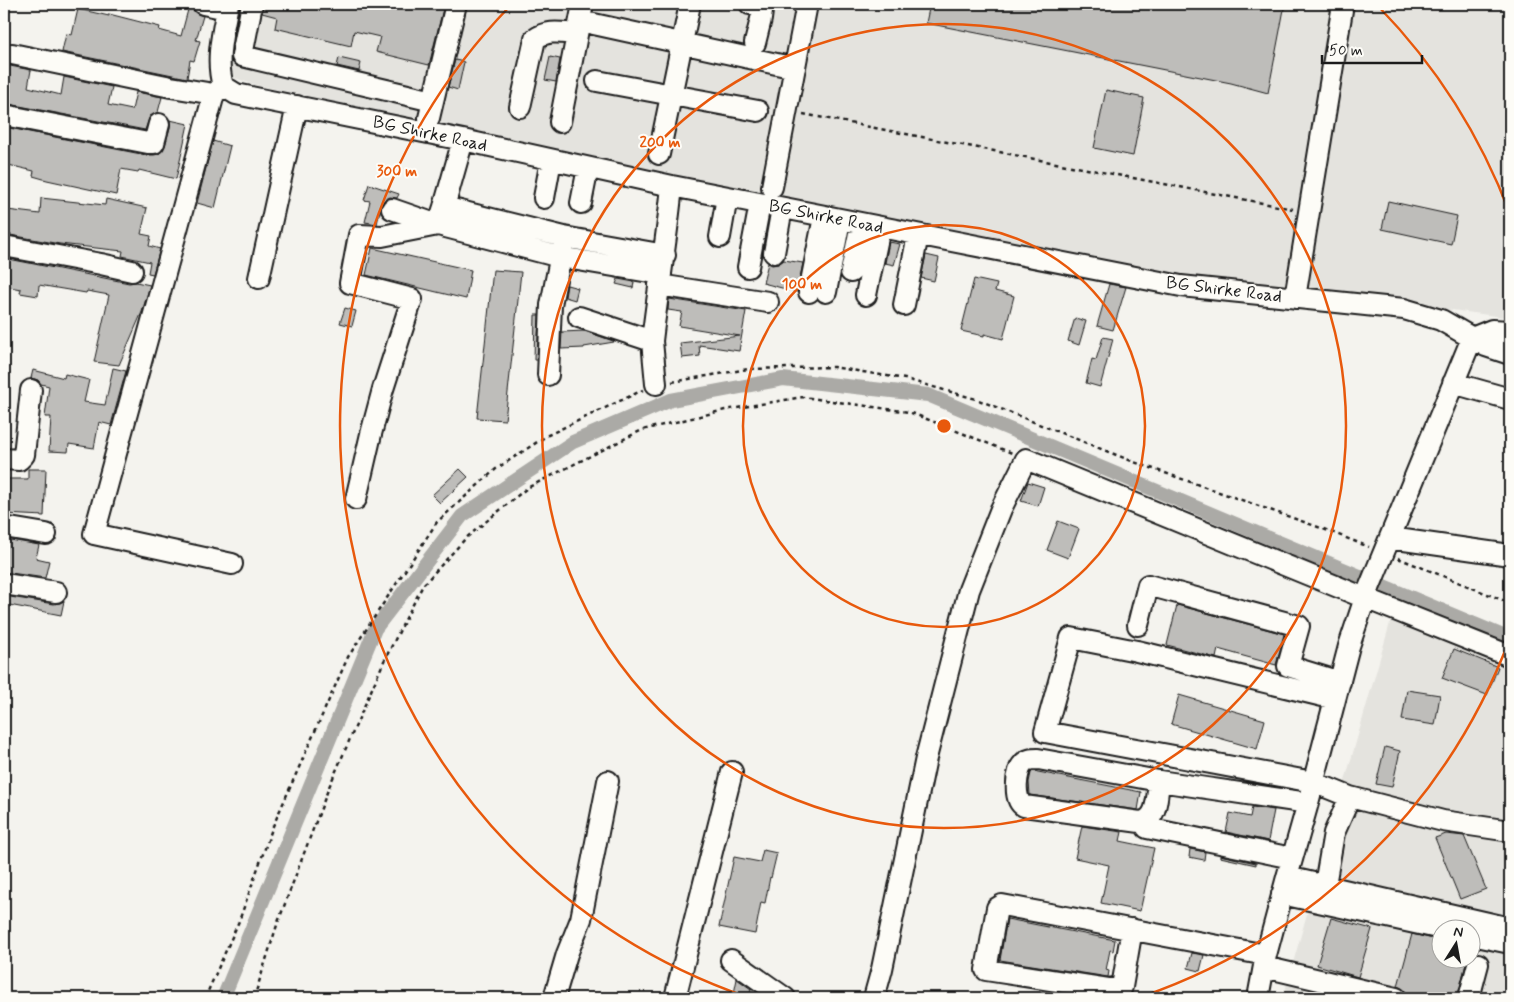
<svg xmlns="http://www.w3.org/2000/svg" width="1514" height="1002" viewBox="0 0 1514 1002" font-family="Mynerve,sans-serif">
	<rect width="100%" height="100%" fill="#f4f3ee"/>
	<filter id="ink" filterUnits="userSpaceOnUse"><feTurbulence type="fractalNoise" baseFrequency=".02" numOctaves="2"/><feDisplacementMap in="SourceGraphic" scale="10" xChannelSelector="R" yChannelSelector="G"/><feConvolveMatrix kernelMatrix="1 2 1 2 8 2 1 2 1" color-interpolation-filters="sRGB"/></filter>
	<g filter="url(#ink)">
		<!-- built -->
		<path fill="#e4e3de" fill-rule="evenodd" d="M240,4H1510V318L1322,292L1177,278L1021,247L255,85L235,78L230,71L228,58Z
			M1392,616L1510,667V998H1283ZM1442,930H1472V960H1442Z"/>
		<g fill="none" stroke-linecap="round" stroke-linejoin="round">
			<!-- canal -->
			<path stroke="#abaaa6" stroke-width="14" d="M223,998L375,629L462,516L573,442L671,400L783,379L928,395L1510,639"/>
		</g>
		<!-- building -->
		<path fill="#bebdba" stroke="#1c1c1c" d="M264,4H438L444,5L429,65L376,52L380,37L354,31L351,46L275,28L277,17L262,13Z
			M930,4H1285L1268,93L1231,83L926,23Z
			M189,6L192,7L196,13L203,16L196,40L200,41L194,61L190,60L187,78L62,52L66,34L72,35L78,9L109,16V14L160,27L159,30L181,36Z
			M550,57L560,59L556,82L545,80Z
			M339,58L361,63L359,71L337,66Z
			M455,60L464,62L458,90L448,87Z
			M4,62L10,66L31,70L28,87L61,95L64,77L112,87L108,105L132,110L136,92L162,97L158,112L150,116L145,130L4,103Z
			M1106,90L1144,98L1133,156L1094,148Z
			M170,120L188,124L176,179L139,170L138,172L121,169L116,195L47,180L33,176L34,171L4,164V127L146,155H154L159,154L165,146L170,127Z
			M213,141L230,146L215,208L197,203Z
			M369,184L399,194L397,198L390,197L384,200L381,206L377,224L365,222L370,201L364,200Z
			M41,198L105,205L106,199L147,208L141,234L151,236L149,246L160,249L153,274L148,273L150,262L122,256L123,251L60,244L5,234L7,210L40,214Z
			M1388,201L1457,216L1451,244L1382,229Z
			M889,242L900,244L894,265L885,263Z
			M372,248L471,270L466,299L366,275Z
			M926,255L939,258L934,281L921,278Z
			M4,258L129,283L136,282L150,285L142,312L119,365L94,362L109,295L87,291L86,293L39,285L38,296L20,293L21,289L4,286Z
			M784,260L803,263L797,292L763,283L768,263L772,265L778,264Z
			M493,270L521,272L505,420L477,418Z
			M618,279L634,282L633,288L616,284Z
			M974,279L997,284L995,291L1014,296L1003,339L984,334V336L961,331Z
			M1109,284L1126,287L1113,330L1097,326Z
			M567,285L578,288L575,300L565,297Z
			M669,299L746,311L739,351L699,345L700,356L682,358L680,343L740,336L679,326L682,312L668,310Z
			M345,308L356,311L352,326L340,323Z
			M535,315H539L537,360H534Z
			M1075,318L1086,321L1079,345L1068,341Z
			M585,331L613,341L614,342L584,347V348L561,349L562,332Z
			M1103,337L1113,339L1100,387L1086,383L1092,359L1096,360Z
			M113,368L126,371L111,425L99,422L94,448L69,444L68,452L49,451L51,417H45L49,386L41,384L38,380L31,378L33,370L64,378L65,374L89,380L84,402L105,405Z
			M28,469H46L44,516L4,514V479H28Z
			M460,469L468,477L440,503L432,495Z
			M1028,482L1044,487L1038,506L1021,501Z
			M1058,521L1079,529L1068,558L1047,550Z
			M5,539L39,545L36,558L49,561L45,578L4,572Z
			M4,596L54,604L60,603L64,601L61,615L4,604Z
			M1177,605L1284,634L1276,665L1218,649L1216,658L1167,645Z
			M1454,649L1498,667L1487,695L1442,678Z
			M1407,690L1440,695L1435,725L1402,720Z
			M1179,695L1265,720L1257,749L1171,724Z
			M1385,747L1400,751L1392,787L1376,784Z
			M1033,771L1141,792L1138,810L1030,795L1029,782L1031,773Z
			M1252,807L1274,810L1268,841L1226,832L1230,813L1250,817Z
			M1082,826L1122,832L1120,841L1154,848L1140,911L1101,903L1109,865L1075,858Z
			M1446,834L1464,836L1486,889L1460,899L1435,838Z
			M1190,849L1205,852L1204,860L1189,857Z
			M763,850L777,853L771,878L770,877L765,903L761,902L755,934L719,927L734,857L760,862Z
			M1220,855L1256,863V865L1220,857Z
			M1331,918L1372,929L1358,977L1317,965Z
			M1007,919L1115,940L1113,951L1110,950L1106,970L1109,971L1108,977L1000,960Z
			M1412,934L1442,941V960H1467L1457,998H1408L1404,990L1398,986Z
			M1192,953L1204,955L1200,971L1188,968Z
			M737,979L751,989L749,998H733Z"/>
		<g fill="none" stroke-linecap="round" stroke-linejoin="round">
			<!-- minor casing -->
			<g stroke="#1c1c1c" stroke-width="24">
				<path id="minor" d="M203,4L227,9
					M228,4C223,31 215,59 223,86L236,94L463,140L672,186L1181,286L1404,309L1441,320L1486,346L1510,354
					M252,4L242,56L433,101
					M750,4L755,5L762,11L761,19L755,43
					M580,21L795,68
					M12,54L171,87L214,94
					M597,81L758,111
					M223,86L214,94L94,534L232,564
					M520,107L535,39C548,29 562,33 577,34
					M4,115L148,143H154L159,124
					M429,118L456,4
					M560,122L583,4
					M659,154L690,4
					M772,187L807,4
					M544,198L551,160
					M581,203L588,168
					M444,207L564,237L665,255
					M392,209L438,225L560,257L661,274
					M720,237L727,197
					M4,246L101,264L132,271
					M774,253L782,208
					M748,267L760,204
					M851,272L861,224
					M259,278L297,106
					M659,285L768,302
					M809,292L824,217
					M826,292L840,220
					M866,295L880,228
					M1295,298L1343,4
					M904,305L918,235
					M579,317L652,341L656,384
					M652,341C658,289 667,238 672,186
					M548,375L551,305L563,244
					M1453,383L1510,399
					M4,459L19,460L24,455L31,390
					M356,499L371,434L383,389L412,299L350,283L359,235L382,236L438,225L444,207L463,140
					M4,527L46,534
					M1390,538L1510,555
					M4,584L56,592
					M1138,625L1148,585L1299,626L1288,666L1340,682
					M1335,699L1137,651L1071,638L1045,732L1313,782L1350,797
					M1159,781C1157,796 1158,820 1140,822L1024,806C1013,800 1016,771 1023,764C1027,759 1032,759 1038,759L1159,781L1308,803
					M1147,828L1292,858
					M1287,877L1510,928
					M1325,885L1334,833L1350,797L1443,821L1510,831
					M1282,894L1447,930
					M1132,929L1122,987L1108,989L986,970L997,908L1002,905L1266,955
					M1472,935L1510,943
					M731,960L785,998
					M1264,967L1396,998
					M554,998L567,954L581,919L608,781
					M675,998L732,772
					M874,998L882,969L926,758L969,590L1001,509L1026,459L1365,598L1510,656
					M1258,998L1266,955L1287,877L1308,803L1349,646L1365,598L1472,338L1492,330L1510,331
					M1469,998L1478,964"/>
			</g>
			<!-- path -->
			<path stroke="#1c1c1c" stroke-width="2.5" stroke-dasharray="4 4" stroke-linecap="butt" d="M803,114L1293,209
				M672,382L748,369L833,367L905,379L976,399L1134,462L1321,528L1369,547
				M1398,558L1510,603
				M205,998L239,921L273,826L348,657L437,522L496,469L548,435L643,390
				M254,998L277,925L329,787L384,661L423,585L466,538L527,488L642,430L725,410L803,397L909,412L1012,453"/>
			<!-- minor -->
			<use href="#minor" stroke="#fdfcf7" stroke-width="20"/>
		</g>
	</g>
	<!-- distance rings -->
	<g fill="none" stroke="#e8590c" stroke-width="2.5">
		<circle cx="944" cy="426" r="201"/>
		<circle cx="944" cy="426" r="402"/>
		<path d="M1510 638A604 604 0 0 1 1141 997M747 997A604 604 0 0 1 510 6M1378 6A604 604 0 0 1 1510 214"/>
	</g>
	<g text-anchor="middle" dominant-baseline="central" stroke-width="4" stroke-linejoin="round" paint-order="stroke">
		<!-- street labels -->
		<g font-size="18" fill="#1c1c1c" stroke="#fdfcf7">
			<text transform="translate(430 134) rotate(12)">BG Shirke Road</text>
			<text transform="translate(826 217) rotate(11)">BG Shirke Road</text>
			<text transform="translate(1224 290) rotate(7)">BG Shirke Road</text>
		</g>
	</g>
	<circle cx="944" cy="426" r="8" fill="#e8590c" stroke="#fdfcf7" stroke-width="2.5"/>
	<g font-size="15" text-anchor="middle" font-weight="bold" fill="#e8590c" stroke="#fdfcf7" stroke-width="4" stroke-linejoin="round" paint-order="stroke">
		<text x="660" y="147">200 m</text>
		<text x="397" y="176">300 m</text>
		<text x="802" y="289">100 m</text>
	</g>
	<!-- margin -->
	<rect width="1514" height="1002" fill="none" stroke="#fdfcf7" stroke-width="20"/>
	<rect x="10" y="10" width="1494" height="982" fill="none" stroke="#1c1c1c" stroke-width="2" filter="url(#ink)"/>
	<!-- north arrow -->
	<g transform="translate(1456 944) rotate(11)"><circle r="24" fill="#fdfcf7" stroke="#a3a29f"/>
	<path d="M0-4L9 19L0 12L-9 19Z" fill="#1c1c1c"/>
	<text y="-8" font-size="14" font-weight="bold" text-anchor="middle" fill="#1c1c1c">N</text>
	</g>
	<!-- scale -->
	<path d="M1322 55v8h100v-8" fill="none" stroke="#1c1c1c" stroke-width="2.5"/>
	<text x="1329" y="55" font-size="15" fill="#1c1c1c" stroke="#fdfcf7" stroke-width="4" paint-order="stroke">50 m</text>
</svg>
